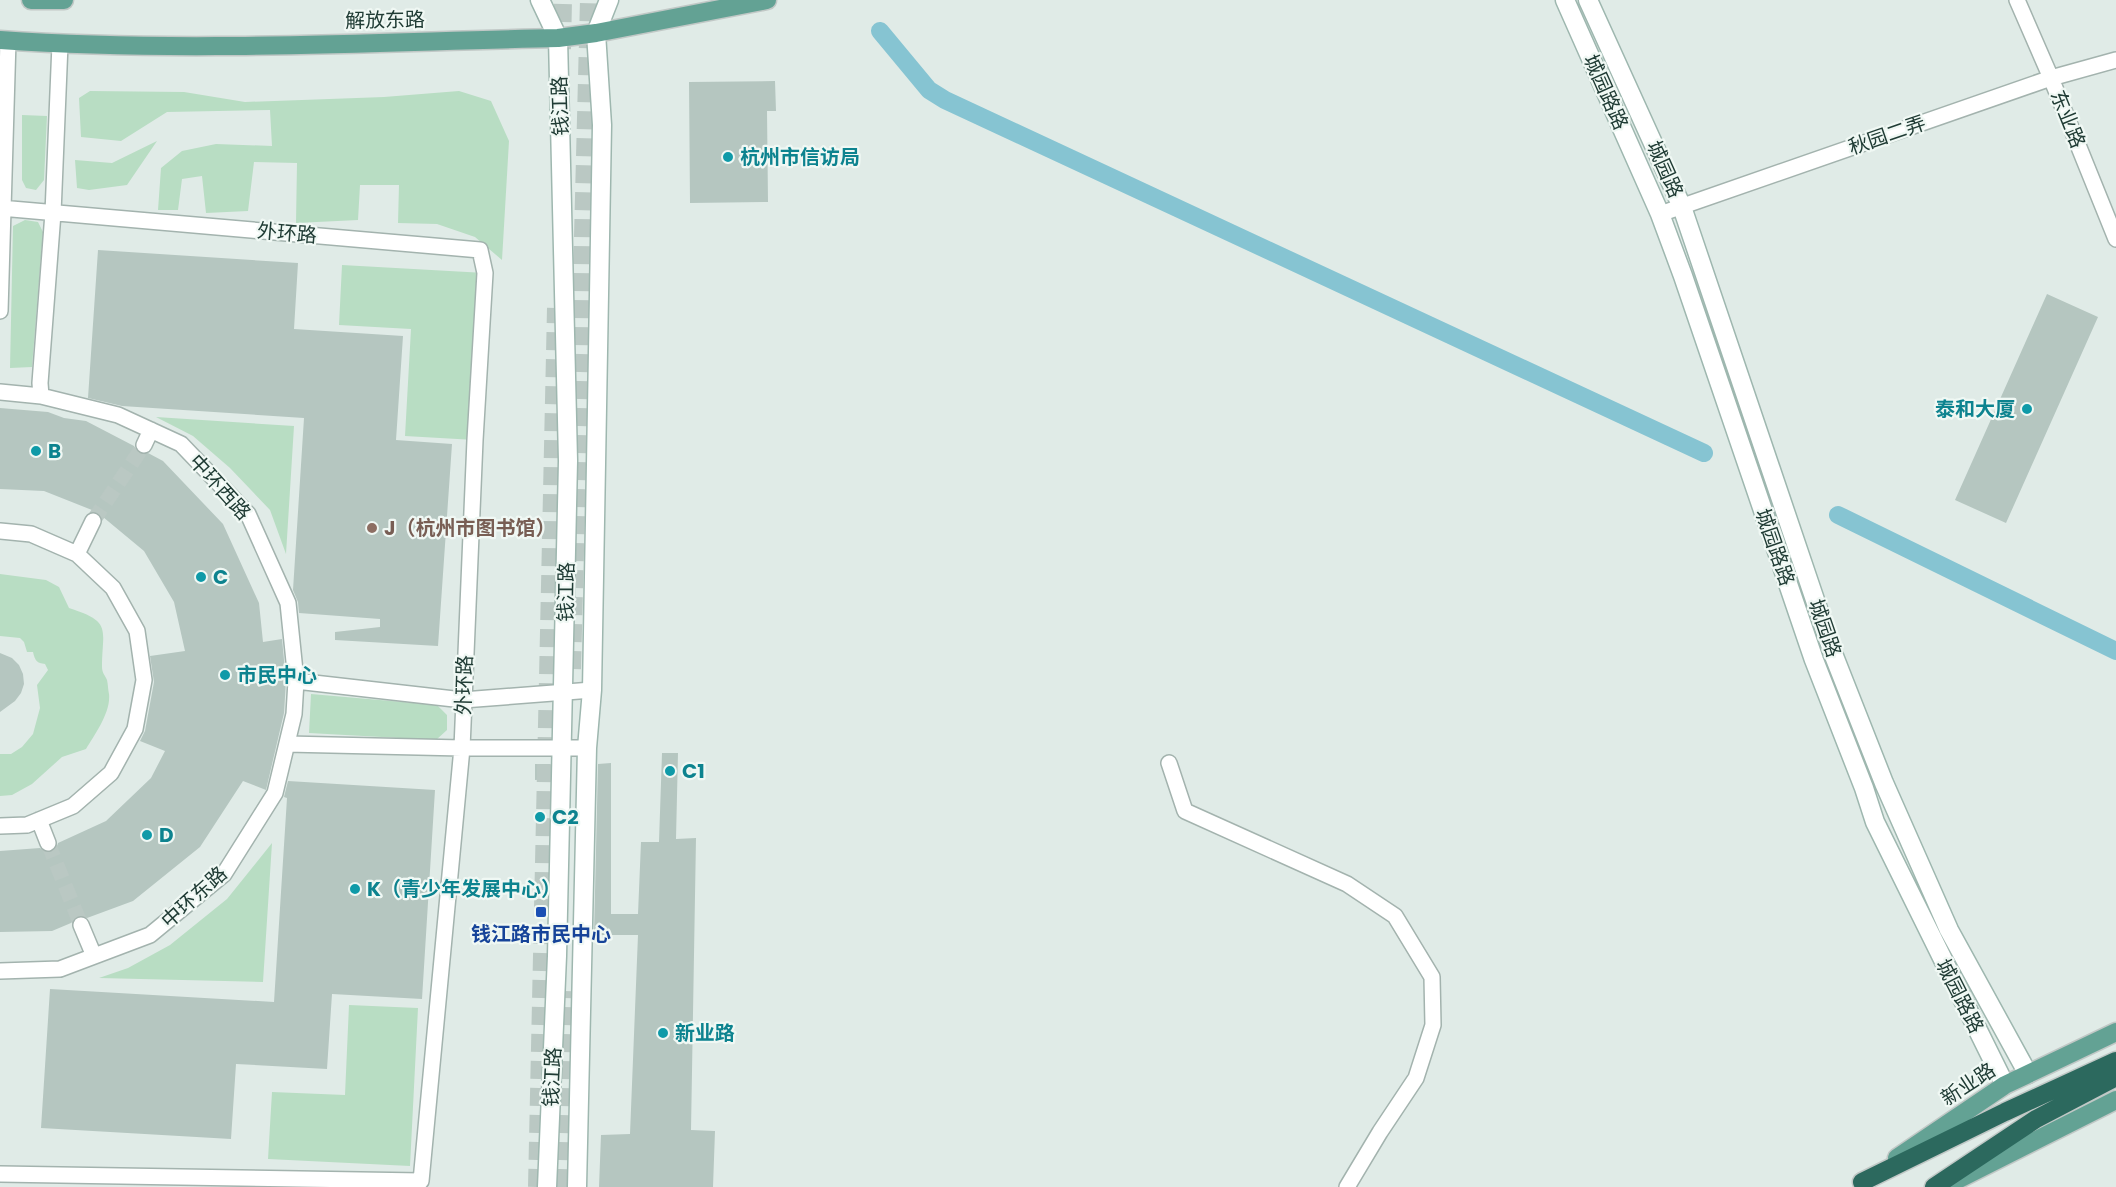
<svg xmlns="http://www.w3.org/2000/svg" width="2116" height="1187" viewBox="0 0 2116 1187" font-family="Poppins,'Noto Sans SC',sans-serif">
	<rect width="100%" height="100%" fill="#e0ebe7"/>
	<!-- green -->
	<path fill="#b8ddc3" d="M90,91L184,92L245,102L384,97L459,91L491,101L509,141L502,260L475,237L437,224L398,223L399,185H360L358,220L296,223L297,163L254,162L248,211L206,213L202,176L182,179L178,210H158L161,168L182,151L216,144L272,146L270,110L167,112L121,141L81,137L79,98Z
		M22,115L47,116L44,180L36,190L26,188L22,180Z
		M157,141L127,185L89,190L77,188L75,160L112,163Z
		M25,220L38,222L43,232L32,367L10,368L13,226Z
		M342,265L485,273L475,440L405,436L411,329L339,325Z
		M156,417L294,426L286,554L270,510L230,468L193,436Z
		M0,574L46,580L59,587L69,608C113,622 102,629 102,667C102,673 105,675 107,680C108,684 108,690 109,694C111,712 95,734 86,749L62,757L32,784L12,795L0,796V754H11L22,747L33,734L40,708L37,685L48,670L45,664C37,663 35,661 33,652H27L24,642L20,638L0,636Z
		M311,694L437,705L447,715V730L436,740L309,733Z
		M272,843L263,982L99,978L128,968L170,945L227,899Z
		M349,1005L418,1008L410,1166L268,1159L272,1092L345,1095Z"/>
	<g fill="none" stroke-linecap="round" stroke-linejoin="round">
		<!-- canal -->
		<path stroke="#86c4d2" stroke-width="18" d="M880,31L929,90L945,100L1704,453
			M1838,515L2116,651"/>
	</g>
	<!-- building -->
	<path fill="#b5c6c0" d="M775,81L776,111H767L768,202L690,203L689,82Z
		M98,250L298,263L294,329L403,336L396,440L452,444L438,646L335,640V632L380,627V619L299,613L298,602L293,590L304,418L122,406L88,398Z
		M2047,294L2098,317L2006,523L1955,500Z
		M0,408L48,412L64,418L86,421L134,446L139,454L148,453L163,461L223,524L259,603L263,642L282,639L286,681L284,713L266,790L243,781L200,847L133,901L87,918L78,916L71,923L52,931L0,932V851L40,848L46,852H52L56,849L58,843L106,821L151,778L165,751L140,741L145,731L154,682L150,656L185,651L174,602L144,551L97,512L44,491L0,489Z
		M0,653L12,658L19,665L23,674L24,684L21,693L15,701L0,712Z
		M662,753H678L676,839L696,838L691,1130L715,1131L713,1187H599L601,1135L630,1134L638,935H594L598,764L611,763V914H638L641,842H659Z
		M535,764H550V779L535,780Z
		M288,781L435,790L422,999L332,994L327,1069L236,1064L231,1139L41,1128L50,989L274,1002L287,798L284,797Z"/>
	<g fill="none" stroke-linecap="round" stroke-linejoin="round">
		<!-- street-tunnel -->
		<path stroke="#bac8c3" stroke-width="15" stroke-dasharray="15 8" stroke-linecap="butt" d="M93,521L144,445
			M48,843L81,925"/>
		<!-- secondary-tunnel -->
		<path stroke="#bac8c3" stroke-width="18" stroke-dasharray="18 9" stroke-linecap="butt" d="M562,49L563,0
			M572,669L589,0
			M537,1187L556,308
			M559,1187L564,991"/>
		<!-- street casing -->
		<g stroke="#a3b3ae" stroke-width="18">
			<path id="street" d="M2017,0L2051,78L2116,239
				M0,208L480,250L485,273L475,440L462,748L421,1181L0,1174
				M1660,214L2051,78L2116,60
				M0,311L8,40
				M0,392L41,396L118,415L181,444L248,514L288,603L296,681L294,714L275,793L224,874L150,935L60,969L0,971
				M41,396L40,383L53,213L60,44
				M144,445L151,430
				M0,531L31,534L77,554L113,588L137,631L144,680L135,729L111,773L73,806L27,825L0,826
				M77,554L93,521
				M296,681L463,700L592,690
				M287,744L462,748H587
				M1169,763L1185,811L1347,884L1395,916L1432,977L1433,1025L1416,1078L1380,1132L1347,1187
				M39,820L48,843
				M81,925L94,956"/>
		</g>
		<!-- secondary casing -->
		<g stroke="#9eb7af" stroke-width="21">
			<path id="secondary" d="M540,0L558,38L568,461L557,956L547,1187
				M1565,0L1660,214L1683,276L1814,660L1864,788L1875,822L2005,1085
				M1588,0L1682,207L1834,656L1884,783L1949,930L2028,1074
				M577,1187L587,748L592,690L602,125L596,33L609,0"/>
		</g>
		<!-- primary casing -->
		<g stroke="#c1c8c6" stroke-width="21">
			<path id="primary" d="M31,0H64
				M0,40C186,53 372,42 558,38L596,33L767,0
				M1897,1158L2005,1085L2116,1032
				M1951,1183L2116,1100"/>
		</g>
		<!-- highway casing -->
		<g stroke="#c1c8c6" stroke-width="21">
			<path id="highway" d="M1862,1182L2005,1112L2116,1061
				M1934,1187L2036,1119L2116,1077"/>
		</g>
		<!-- street -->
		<use href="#street" stroke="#fff" stroke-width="15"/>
		<!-- secondary -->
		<use href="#secondary" stroke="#fff" stroke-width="18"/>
		<!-- primary -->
		<use href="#primary" stroke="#63a294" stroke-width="18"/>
		<!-- highway -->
		<use href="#highway" stroke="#2c695e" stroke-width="18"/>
	</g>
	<!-- markers -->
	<g fill="#0f9aa8" stroke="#f0f8f4" stroke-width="2">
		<circle cx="728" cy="157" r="6"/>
		<circle cx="2027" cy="409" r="6"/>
		<circle cx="36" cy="451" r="6"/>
		<circle cx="201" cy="577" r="6"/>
		<circle cx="225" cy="675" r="6"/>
		<circle cx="670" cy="771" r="6"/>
		<circle cx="540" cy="817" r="6"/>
		<circle cx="147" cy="835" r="6"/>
		<circle cx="355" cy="889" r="6"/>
		<circle cx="663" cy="1033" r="6"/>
	</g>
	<circle fill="#8d6e63" stroke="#f0f8f4" stroke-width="2" cx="372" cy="528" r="6"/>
	<rect fill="#1a4fb4" stroke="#f0f8f4" stroke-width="2" x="535" y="906" width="12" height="12" rx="3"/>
	<g text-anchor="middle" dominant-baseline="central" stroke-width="4.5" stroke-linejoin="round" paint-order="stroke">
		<!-- street labels -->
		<g font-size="20" fill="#203c35" stroke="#f0f8f4">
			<text transform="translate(385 20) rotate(-1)">解放东路</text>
			<text transform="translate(1606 92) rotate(66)">城园路路</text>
			<text transform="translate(560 106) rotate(-92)">钱江路</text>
			<text transform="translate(2068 119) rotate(68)">东业路</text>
			<text transform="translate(1887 135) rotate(-19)">秋园二弄</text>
			<text transform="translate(1665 169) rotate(66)">城园路</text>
			<text transform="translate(287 233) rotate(5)">外环路</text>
			<text transform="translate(220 487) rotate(48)">中环西路</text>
			<text transform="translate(1775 547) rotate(71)">城园路路</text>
			<text transform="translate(566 592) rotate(-89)">钱江路</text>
			<text transform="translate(1825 628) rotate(71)">城园路</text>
			<text transform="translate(464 685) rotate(-88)">外环路</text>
			<text transform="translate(194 897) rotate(-42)">中环东路</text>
			<text transform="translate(1960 996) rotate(63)">城园路路</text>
			<text transform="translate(552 1077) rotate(-87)">钱江路</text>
			<text transform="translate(1968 1084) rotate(-33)">新业路</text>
		</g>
		<!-- culture labels -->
		<g font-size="20" font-weight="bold" fill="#0d838f" stroke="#f0f8f4" text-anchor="start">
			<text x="740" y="157">杭州市信访局</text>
			<text x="2015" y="409" text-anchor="end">泰和大厦</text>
			<text x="48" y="451">B</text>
			<text x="213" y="577">C</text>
			<text x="237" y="675">市民中心</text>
			<text x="682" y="771">C1</text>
			<text x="552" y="817">C2</text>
			<text x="159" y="835">D</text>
			<text x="367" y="889">K（青少年发展中心）</text>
			<text x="675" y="1033">新业路</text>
		</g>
		<!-- education labels -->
		<g font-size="20" font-weight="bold" fill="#785e54" stroke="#f0f8f4" text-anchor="start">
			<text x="384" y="528">J（杭州市图书馆）</text>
		</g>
		<!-- transit labels -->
		<g font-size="20" font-weight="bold" fill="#164399" stroke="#f0f8f4">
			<text x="541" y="934">钱江路市民中心</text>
		</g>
	</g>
</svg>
